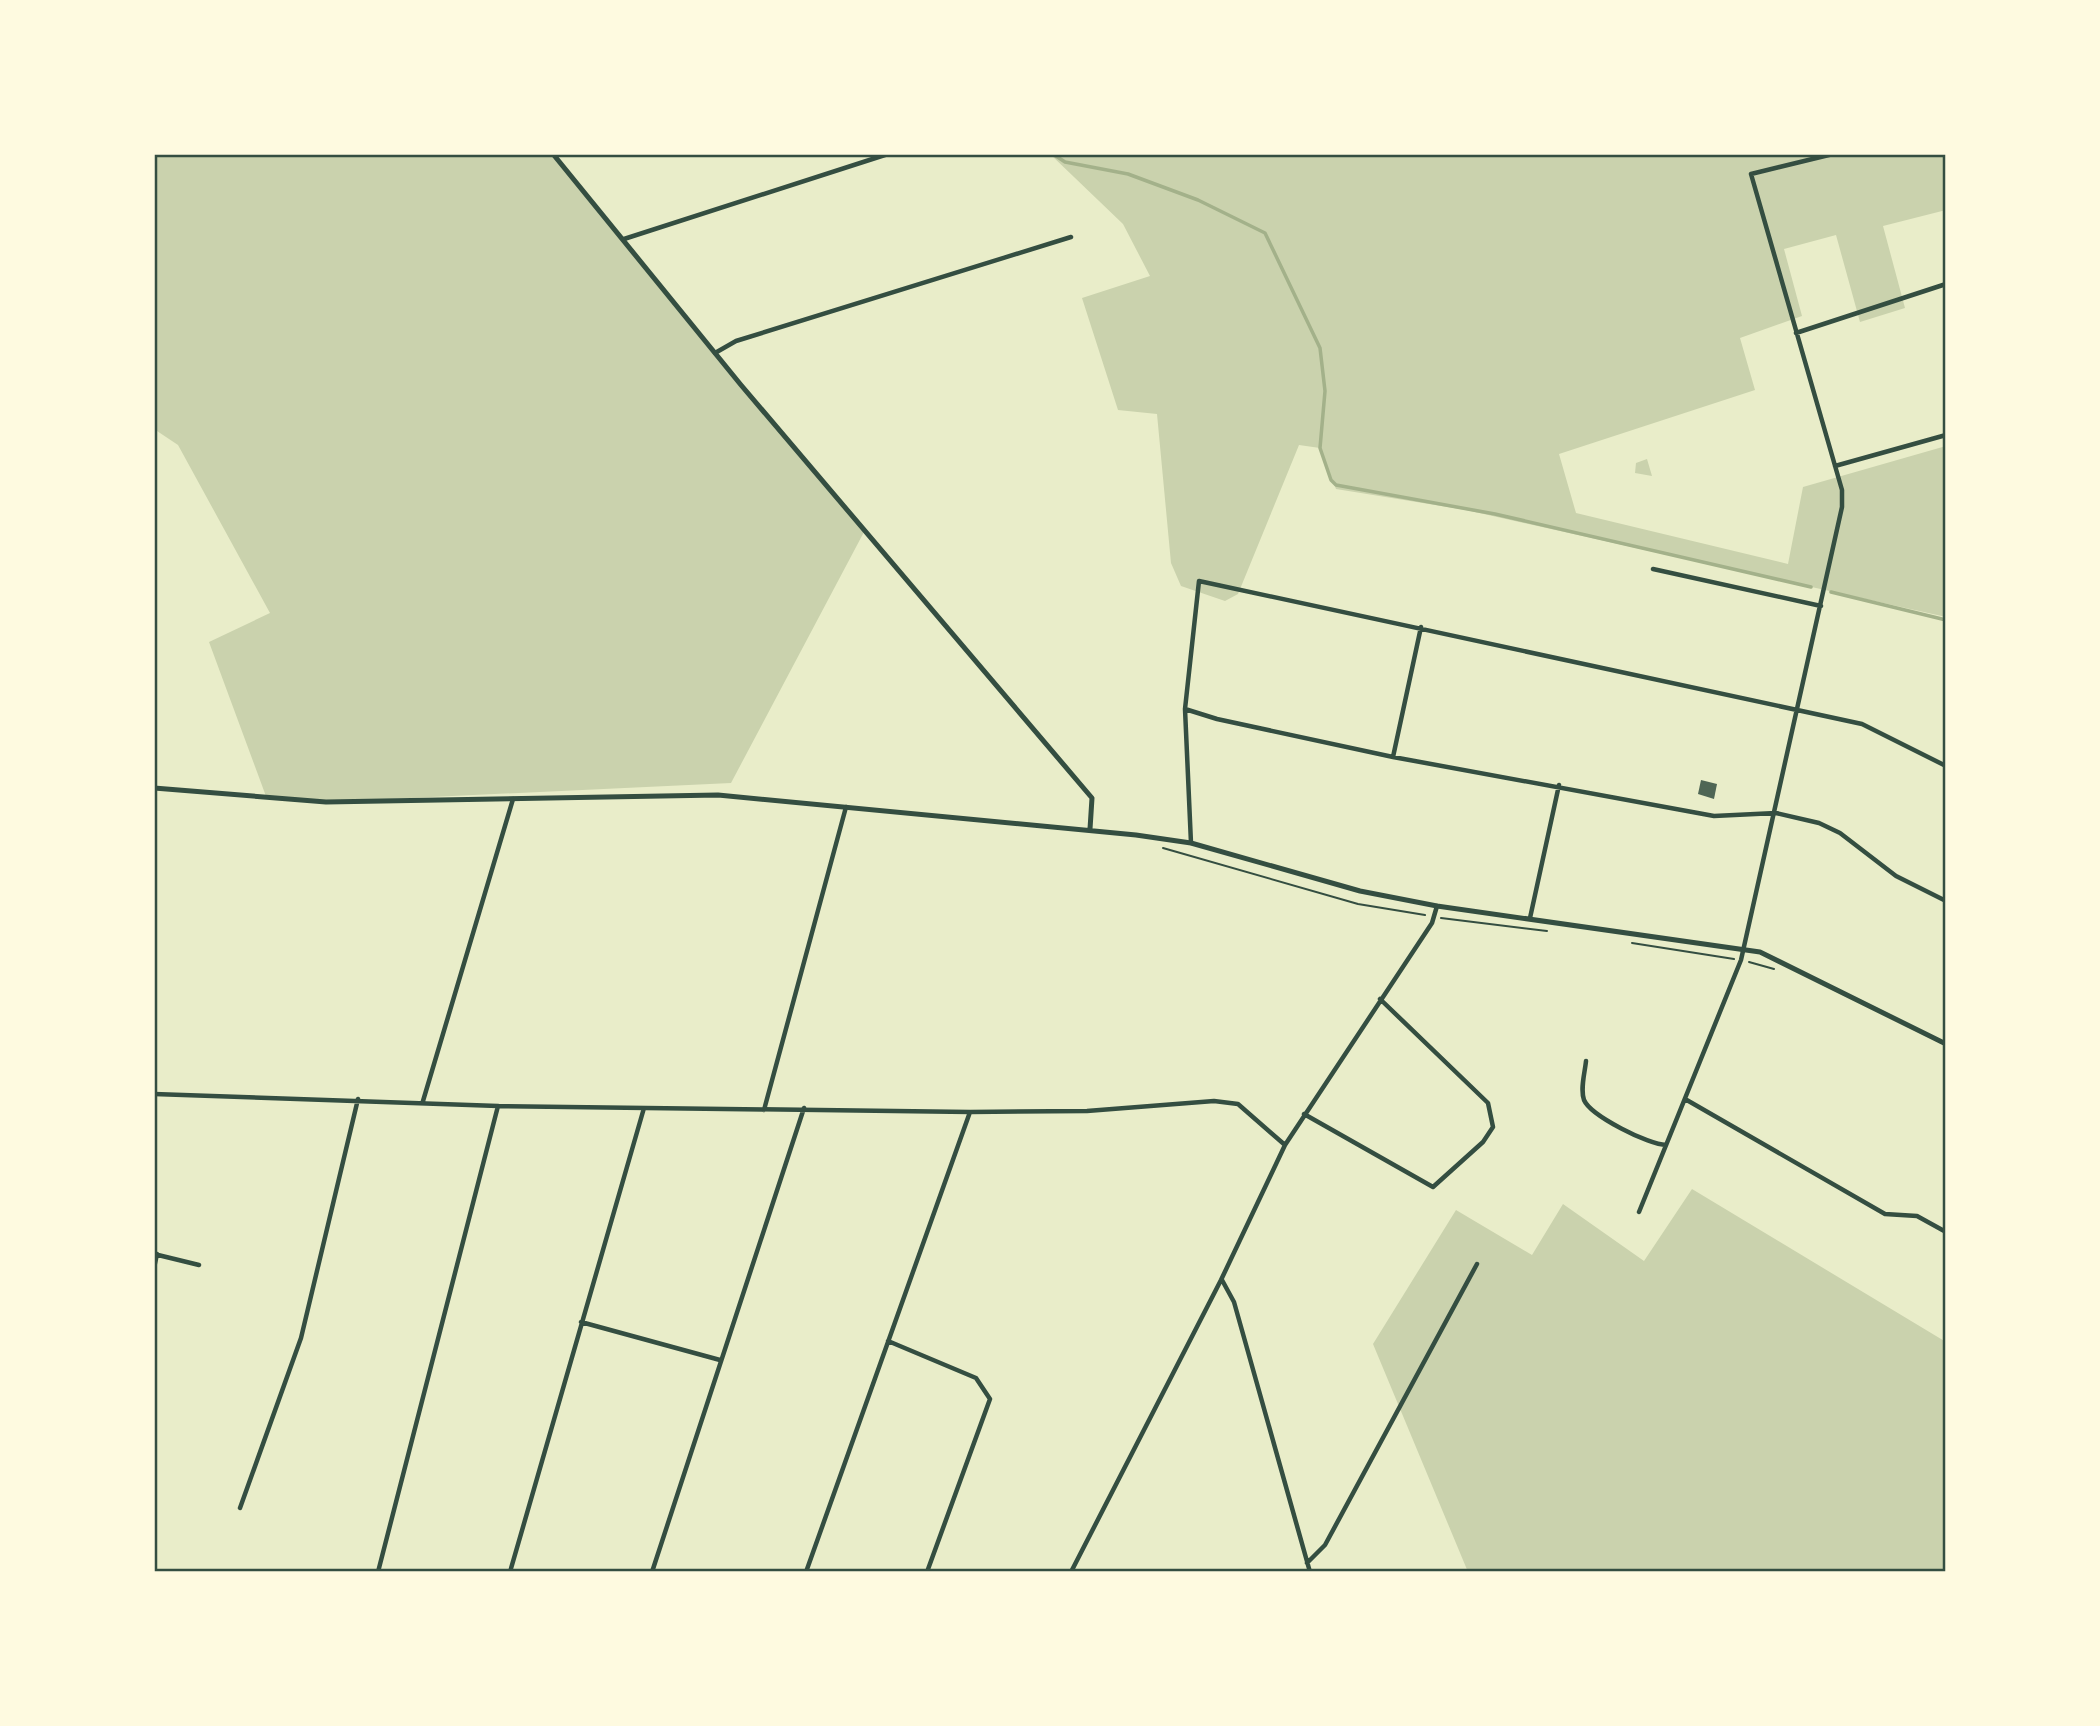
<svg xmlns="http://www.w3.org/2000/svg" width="2100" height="1726" viewBox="0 0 2100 1726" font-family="'Playfair Display',serif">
	<rect width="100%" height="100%" fill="#e9edc9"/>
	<!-- green -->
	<path fill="#cad2ad" d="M154,154H553L864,532L731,783L326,802L267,799L209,642L270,613L178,445L154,429Z
		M1050,154H1946V210L1883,226L1905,308L1860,322L1836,235L1784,249L1802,316L1740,338L1755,390L1559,454L1576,513L1788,564L1803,487L1946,446V617L1466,510L1336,489L1320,448L1299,445L1238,594L1225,601L1181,586L1171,563L1157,414L1118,410L1082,298L1150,276L1123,224Z
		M1647,459L1652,476L1635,473L1636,463Z
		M1692,1189L1946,1342V1572H1468L1373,1344L1456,1210L1532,1255L1563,1204L1644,1261Z"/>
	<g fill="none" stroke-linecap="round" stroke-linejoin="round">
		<!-- stream -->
		<path stroke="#a3b18a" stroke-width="3.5" d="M1053,154L1065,162L1128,174L1198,200L1265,233L1320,348L1325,391L1320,448L1331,480L1336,485L1495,514L1811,587
			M1831,592L1946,620"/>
	</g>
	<!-- building -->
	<path fill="#4f6655" d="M1701,780L1717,784L1714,799L1698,794Z"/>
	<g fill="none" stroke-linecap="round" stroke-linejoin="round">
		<!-- path -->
		<path stroke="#344e41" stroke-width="2" d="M1163,848L1358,904L1425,915
			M1441,918L1547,931
			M1632,943L1734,959
			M1749,962L1774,969"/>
		<!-- minor -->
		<path stroke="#344e41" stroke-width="4.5" d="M624,239L888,154
			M1796,333L1946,284
			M715,353L736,341L1071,237
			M1835,466L1946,435
			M1653,569L1821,606
			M1185,709L1199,581L1862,724L1946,766
			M1393,757L1421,627
			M1191,843L1185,709L1217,719L1393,757L1714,816L1776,813L1819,823L1840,833L1896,876L1946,901
			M1530,918L1559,785
			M1586,1061C1585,1072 1580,1089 1584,1100C1591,1116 1649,1145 1666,1145
			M154,1094L498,1106L970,1112L1087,1111L1214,1101L1238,1104L1285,1145
			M1685,1099L1885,1214L1917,1216L1946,1232
			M423,1101L513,799
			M764,1110L846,807
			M1304,1114L1433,1187L1483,1142L1493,1127L1488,1103L1380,999
			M1639,1212L1741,960L1842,507V490L1751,174L1833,154
			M154,1254L199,1265
			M154,1268L157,1254
			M1222,1280L1234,1302L1310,1572
			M581,1322L720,1360
			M888,1341L976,1378L990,1399L927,1572
			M240,1508L301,1338L358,1099
			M1307,1563L1325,1545L1477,1264
			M378,1572L498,1106
			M510,1572L644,1108
			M652,1572L804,1108
			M806,1572L970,1112
			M1071,1572L1221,1280L1285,1145L1432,923L1437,906"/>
		<!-- tertiary -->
		<path stroke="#344e41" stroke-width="5" d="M553,154L741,385L1092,798L1090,829
			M154,788L326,802L718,795L1136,835L1191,843L1360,891L1437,906L1760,952L1946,1044"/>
	</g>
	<!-- border -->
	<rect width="2100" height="1726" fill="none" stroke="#fefae0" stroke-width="312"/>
	<rect x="156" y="156" width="1788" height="1414" fill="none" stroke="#344e41" stroke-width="2.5"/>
</svg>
